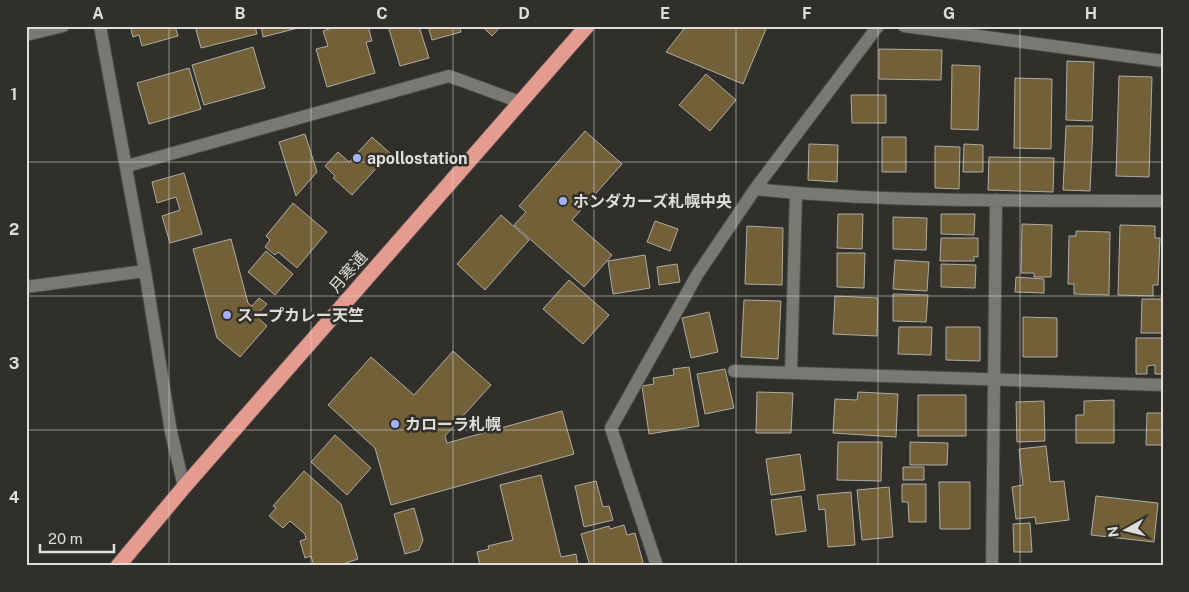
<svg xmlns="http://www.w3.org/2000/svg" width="1189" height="592" viewBox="0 0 1189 592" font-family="'Public Sans','Noto Sans JP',sans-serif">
	<rect width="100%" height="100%" fill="#312f2a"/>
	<!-- building -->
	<path fill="#716038" stroke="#aeaca6" d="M130,26H175L178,36L142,46L139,35L133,37Z
		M195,26H255L257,34L201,48Z
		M261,26H298V28L263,37Z
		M338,26H368L372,41L366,42L375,73L327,87L316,49L328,46L323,31Z
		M388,26H419L429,58L400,66Z
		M428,26H459L461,32L432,40Z
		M482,26H501L492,36Z
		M686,26H759L766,29L743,84L666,52Z
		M253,47L265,88L204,105L192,65Z
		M879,49L942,50L941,80L879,79Z
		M1067,61L1094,62L1092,121L1066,120Z
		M952,65L980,66L978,130L951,129Z
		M189,68L201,109L149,124L137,83Z
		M706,74L736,100L710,131L679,105Z
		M1119,76L1152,77L1149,177L1116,176Z
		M1015,78L1052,79L1051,149L1014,148Z
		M851,95H886V123H852Z
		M1066,126H1093L1090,191L1063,190Z
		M585,131L622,164L572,220L612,255L584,287L514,225L526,212L519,206Z
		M305,134L317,172L296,196L279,142Z
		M372,137L390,153L352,195L333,178L335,176L325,166L338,152L349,162Z
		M882,137H906V172H882Z
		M809,144L838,145L837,182L808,180Z
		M964,144L983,145V172H963Z
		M935,146L960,147L959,189L935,188Z
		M989,157L1054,158L1053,192L988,190Z
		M184,173L202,234L170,243L162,216L180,210L176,197L157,203L152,182Z
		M293,203L327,232L297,268L278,252L275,255L265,247L270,240L266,236Z
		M838,214H863L862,249L837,248Z
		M941,214H975L974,235L941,234Z
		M501,215L529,240L485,290L457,264Z
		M893,217L927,218L926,250L893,249Z
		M655,221L678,229L670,251L647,242Z
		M1022,224L1052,225L1051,277H1034V273H1021Z
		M1120,225L1155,226V238H1160L1158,285H1153V296L1118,295Z
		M747,226L783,228L782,285L745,284Z
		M1076,231L1110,232L1109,295L1074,294V284H1068L1069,236H1076Z
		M941,238H978V257L974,256V261H940Z
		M231,239L248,303L252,306L259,298L267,304L256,316L267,326L240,357L217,338L193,249Z
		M266,251L293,274L275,295L248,272Z
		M837,253H865L864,288L837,287Z
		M645,255L650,288L613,294L608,261Z
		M895,260L929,262L927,291L893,289Z
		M677,264L680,282L659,285L657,267Z
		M941,264L976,265L975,288L941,287Z
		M1016,277L1044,279V293L1015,292Z
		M569,280L609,315L583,344L543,309Z
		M893,294L928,295L926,322L893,321Z
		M835,296L878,298L877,336L833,334Z
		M1142,299H1163V333H1141Z
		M744,300L781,301L778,359L741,357Z
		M709,312L718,352L691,358L682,318Z
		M1023,317L1057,318V357H1023Z
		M899,327H932L931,355L898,354Z
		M946,327H980V361L946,360Z
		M1136,338H1163V374H1155V365L1147,366V374H1136Z
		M453,351L491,385L445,436L447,443L562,411L574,454L391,505L375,448L328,405L371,357L414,395Z
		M689,367L699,426L649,434L642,386L654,384L653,378L674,375L673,369Z
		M725,369L734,408L705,414L697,374Z
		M757,392L793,393L791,433H756Z
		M858,392L898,394L896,437L833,433L835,399L857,400Z
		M918,395H966V436H918Z
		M1114,400V443H1076V415H1084V401Z
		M1044,401L1045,441L1017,442L1016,402Z
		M1147,413H1163V445H1146Z
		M335,435L371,468L347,495L311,462Z
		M838,442H882L881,481L837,480Z
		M910,442L948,443L947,465H910Z
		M1046,446L1050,482L1064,481L1069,520L1036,524L1035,517L1016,519L1012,487L1023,485L1019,449Z
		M800,454L805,490L771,495L766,459Z
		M903,467H924V480H903Z
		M304,471L341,504L358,559L337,566H314L311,556L305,558L300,541L306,539L305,534L290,521L283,528L269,516L276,508L273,506Z
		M541,475L561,557L576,554L578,566H480L477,552L489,549L488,546L513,540L500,485Z
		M596,481L603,507L609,506L613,520L584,527L575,486Z
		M939,482H970V529H940Z
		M902,484H926V522H909L908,502H902Z
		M889,487L893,537L862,540L857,490Z
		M851,492L855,545L828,547L825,509L819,510L817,495Z
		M801,496L806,531L776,535L771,500Z
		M1096,496L1158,503L1154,542L1091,535Z
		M414,508L423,540L419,550L405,554L394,514Z
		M1030,523L1032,552H1014L1013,524Z
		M624,525L627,535L635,533L644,566H590L581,534L609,526L610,529Z"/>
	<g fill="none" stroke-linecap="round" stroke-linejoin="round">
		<!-- minor casing -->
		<g stroke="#4c4a47" stroke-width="14">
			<path id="minor" d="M100,26L145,271L171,432L184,487
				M904,26L1163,61
				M26,35L63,26
				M127,166L449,76L520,102
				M755,189C890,203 1027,200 1163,201
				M26,287L145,271
				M734,371L1163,385
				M791,372L796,193
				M657,566L611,428L697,275L755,189L878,26
				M992,566L996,200"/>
		</g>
		<!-- highway casing -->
		<g stroke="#4c4a47" stroke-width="17">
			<path id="highway" d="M118,566L184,487L587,26"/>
		</g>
		<!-- minor -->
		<use href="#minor" stroke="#7a7872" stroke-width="12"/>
		<!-- highway -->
		<use href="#highway" stroke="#e69b91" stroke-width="15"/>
	</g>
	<!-- grid -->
	<path fill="none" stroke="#deddda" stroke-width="1" stroke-opacity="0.55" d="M169,26V566M311,26V566M453,26V566M594,26V566M736,26V566M878,26V566M1020,26V566M26,162H1163M26,296H1163M26,430H1163"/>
	<!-- markers -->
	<g fill="#a3b2fd" stroke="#312f2a" stroke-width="2">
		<circle cx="357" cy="158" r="5"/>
		<circle cx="563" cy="201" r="5"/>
		<circle cx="227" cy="315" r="5"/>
		<circle cx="395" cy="424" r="5"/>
	</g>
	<g text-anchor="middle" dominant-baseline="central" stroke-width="5" stroke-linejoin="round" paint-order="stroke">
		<!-- poi labels -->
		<g font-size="16" font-weight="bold" fill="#deddda" stroke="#312f2a" text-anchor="start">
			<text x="367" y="158">apollostation</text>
			<text x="573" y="201">ホンダカーズ札幌中央</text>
			<text x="237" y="315">スープカレー天竺</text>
			<text x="405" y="424">カローラ札幌</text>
		</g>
		<!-- street labels -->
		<g font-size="16" fill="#deddda" stroke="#312f2a">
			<text transform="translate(348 272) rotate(-49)">月寒通</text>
		</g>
	</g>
	<!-- border -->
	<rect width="1189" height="592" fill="none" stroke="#312f2a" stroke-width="55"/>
	<!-- north arrow -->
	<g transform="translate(1126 530) rotate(262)" stroke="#312f2a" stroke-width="4" paint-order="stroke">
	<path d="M0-4L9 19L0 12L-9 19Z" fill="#deddda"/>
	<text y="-8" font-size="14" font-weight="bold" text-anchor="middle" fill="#deddda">N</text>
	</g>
	<!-- scale -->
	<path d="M40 544v8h74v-8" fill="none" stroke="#deddda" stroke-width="2.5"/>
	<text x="48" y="544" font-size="15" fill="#deddda" stroke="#312f2a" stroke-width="4" paint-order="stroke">20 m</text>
	<rect x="28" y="28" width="1134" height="536" fill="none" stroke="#deddda" stroke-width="2"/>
	<g font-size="16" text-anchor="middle" font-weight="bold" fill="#deddda">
		<text x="98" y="19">A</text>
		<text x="240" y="19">B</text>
		<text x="382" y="19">C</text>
		<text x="524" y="19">D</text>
		<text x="665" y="19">E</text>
		<text x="807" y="19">F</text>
		<text x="949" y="19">G</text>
		<text x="1091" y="19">H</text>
		<text x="14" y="100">1</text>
		<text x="14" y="235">2</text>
		<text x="14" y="369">3</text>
		<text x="14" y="503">4</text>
	</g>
</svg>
